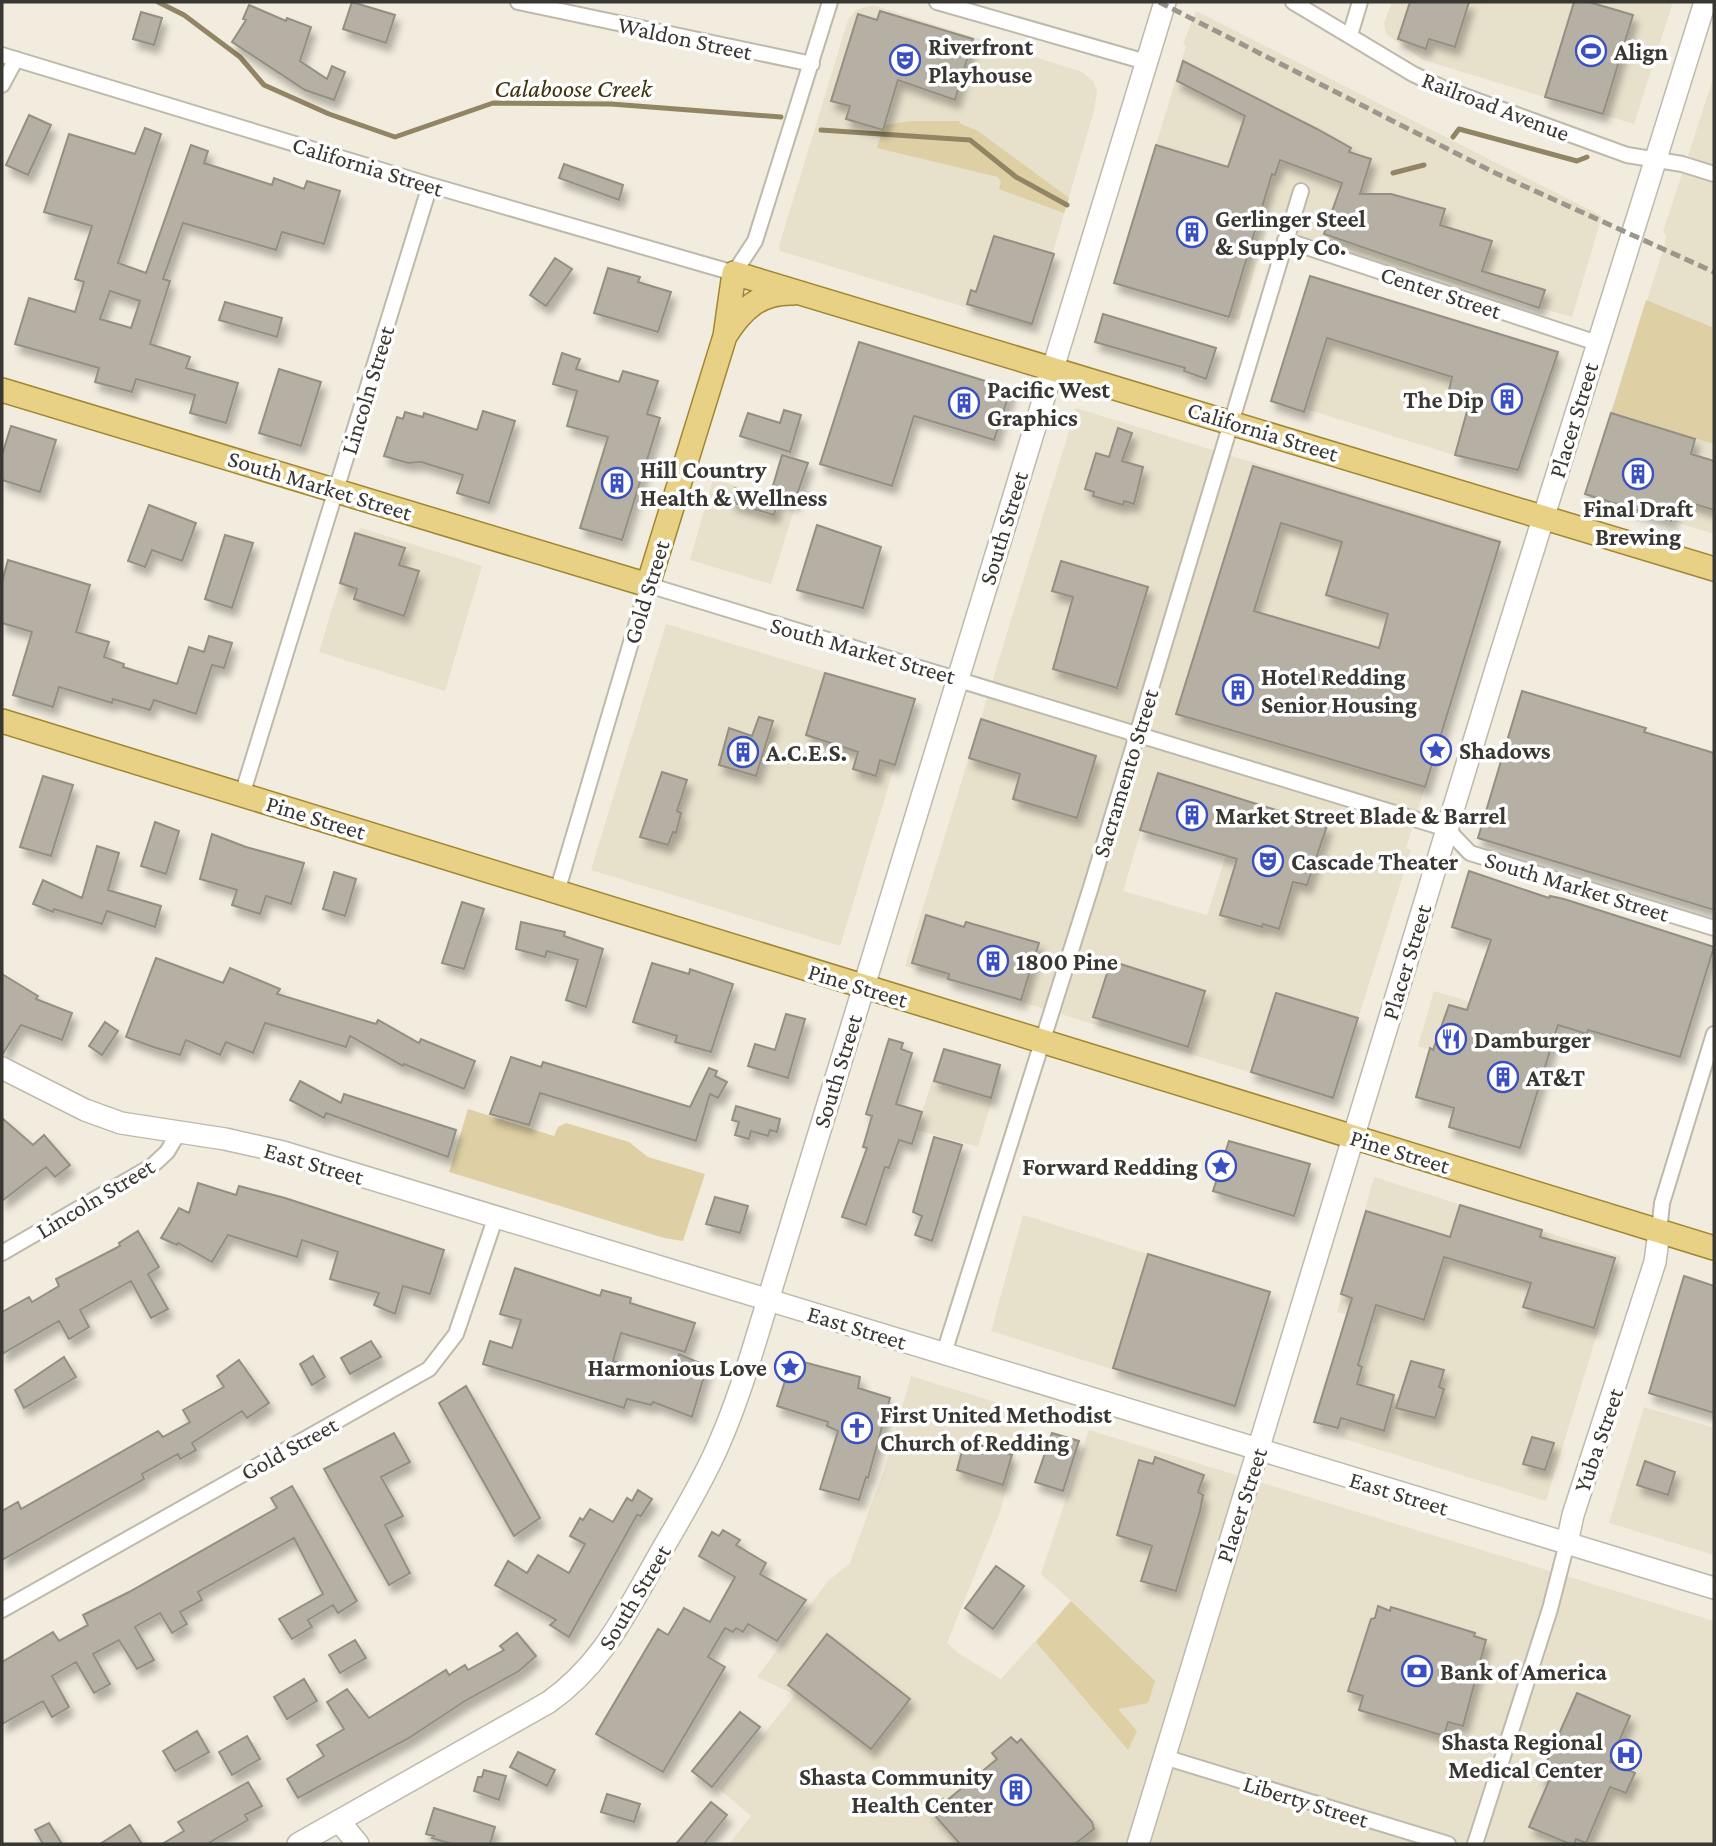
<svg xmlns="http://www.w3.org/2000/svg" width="1716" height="1846" viewBox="0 0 1716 1846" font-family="'Crimson Pro',serif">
	<defs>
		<filter id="shadow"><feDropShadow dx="4.5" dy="8" stdDeviation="3.5" flood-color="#0004"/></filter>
	</defs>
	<rect width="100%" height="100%" fill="#f1ecde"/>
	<!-- built -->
	<path fill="#e7e0cb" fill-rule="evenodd" d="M1392,2H1673L1634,124L1423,60L1386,34L1384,23Z
		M873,5L1082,72L1093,81L1097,90L1094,111L1031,327L780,251L779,246L848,20L856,10Z
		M1196,11L1602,216L1572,317L1267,230L1239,320L1114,283L1186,46L1183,44Z
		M1714,76V534L1585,494L1664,247L1666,235L1663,232Z
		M1310,276L1561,353L1521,471L1515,474L1306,409L1304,412L1271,401Z
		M1076,408L1502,539L1406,848L1411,850L1333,1098L905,966ZM1158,773L1244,799L1207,915L1123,891Z
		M713,479L796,504L771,584L690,560Z
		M361,528L482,566L445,691L319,652L355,533Z
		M666,624L915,699L840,946L591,870Z
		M1434,991L1484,1006L1466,1061L1418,1046Z
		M943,1048L1002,1066L978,1147L916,1130Z
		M1374,1177L1621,1256L1546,1501L1341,1438L1377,1324L1337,1312Z
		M1023,1215L1270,1292L1235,1408L991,1331Z
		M911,1376L1028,1412L999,1515L947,1643L958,1653L1001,1679L1071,1601L1041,1574L1089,1430L1714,1621V1844H729L751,1816L719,1789L795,1695L757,1677L828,1581L850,1563L885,1467Z
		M1644,1407L1714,1428V1555L1609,1523Z"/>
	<!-- green -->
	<path fill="#decfa4" d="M912,121H960L959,123L978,131L1069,198L1064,213L999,189L1001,182L998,177L877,148L884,125Z
		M1646,300L1714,328V444L1611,413Z
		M468,1109L554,1136L558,1127L566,1123L629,1142L648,1157L705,1174L683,1241L664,1238L449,1172Z
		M1071,1601L1155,1681L1148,1703L1118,1709L1137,1731L1128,1750L1036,1642Z"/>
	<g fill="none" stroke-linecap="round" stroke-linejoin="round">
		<!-- stream -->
		<path stroke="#918564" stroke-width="5" d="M158,2L184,15L240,57L264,85L329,114L395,137L493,103L611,104L781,117
			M821,130L970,140L1016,177L1067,205
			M1453,137L1459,129L1577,161L1587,157
			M1393,173L1424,165"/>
	</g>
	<!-- building -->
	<path fill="#b5b0a3" stroke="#938f82" stroke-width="2" fill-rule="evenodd" filter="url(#shadow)" d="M352,2L395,15L386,43L343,29Z
		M1410,2H1469L1455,47L1429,39L1426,49L1398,39Z
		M1574,2H1589L1633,15L1603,114L1545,97Z
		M249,5L286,21L287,18L311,27L300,61L327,79L332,66L345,72L334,100L305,90L232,42L246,20L243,19Z
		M880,11L973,39L955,100L898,80L883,130L846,119L850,106L831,101L858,14L877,20Z
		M141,12L162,18L154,45L133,39Z
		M1183,61L1317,129L1351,148L1349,152L1371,159L1360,194H1391L1445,209L1440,225L1492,241L1482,271L1545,290L1539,308L1324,234L1342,183L1280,160L1275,175L1272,174L1229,317L1114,283L1156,145L1228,167L1245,116L1177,81Z
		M29,115L51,125L28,175L6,165Z
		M145,128L161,134L118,263L146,273L191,145L208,151L204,163L272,185L274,178L304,189L307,181L340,191L324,244L282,232L276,250L183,223L163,279L170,281L150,344L190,357L186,368L238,383L226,423L190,413L195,395L136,379L132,392L95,382L99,368L15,344L29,298L75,312L84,282L75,279L92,226L44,212L69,134L135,154ZM110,291L140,301L131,328L100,319Z
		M564,164L623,185L619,200L559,178Z
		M994,236L1054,254L1032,324L967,304L971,290L976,292Z
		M555,258L572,269L546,306L530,295Z
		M608,268L640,277L638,282L671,292L658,332L594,313Z
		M1310,276L1558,352L1518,470L1455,455L1471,397L1449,390L1452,377L1327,338L1304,412L1271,401Z
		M225,302L282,318L277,337L219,320Z
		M1103,314L1216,348L1206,379L1184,371L1185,368L1095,342Z
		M859,342L1011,389L994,440L914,416L892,486L820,464Z
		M562,353L580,359L576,369L619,382L623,371L658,381L647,414L660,418L622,540L580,528L608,437L567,426L577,391L553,384Z
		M279,369L321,382L301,446L259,433Z
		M784,410L801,415L790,452L740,436L748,413L780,423Z
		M483,411L515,421L489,503L457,493L463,475L421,462L408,463L384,456L397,417L403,419L405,412L423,417L424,413L477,430Z
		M1611,413L1695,439L1691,454L1714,461V510L1678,499L1671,521L1585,494Z
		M11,426L56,440L40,492L2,480V455Z
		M1118,428L1132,433L1122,461L1143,467L1134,504L1124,501L1123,505L1093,496L1094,492L1085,489L1096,453L1109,457Z
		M782,455L808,463L794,503L770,496Z
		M1253,466L1500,542L1425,787L1176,714ZM1281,523L1342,542L1326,595L1388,614L1379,648L1254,611Z
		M735,488L778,501L774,515L731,502Z
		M149,505L196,523L182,561L152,550L145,567L128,561Z
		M817,525L881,547L863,608L797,590Z
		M355,533L405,548L399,565L419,571L404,616L354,599L357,589L340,583Z
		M225,535L253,543L232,608L205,599Z
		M8,560L90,585L76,632L109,642L104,657L124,664L123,667L177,684L189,647L204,652L209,636L232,643L224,668L212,665L196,714L154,700L150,710L113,699L112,703L59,687L53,707L13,695L32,632L2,623V582Z
		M1061,561L1148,587L1117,688L1053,669L1073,597L1052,591Z
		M825,673L915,699L895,765L880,760L876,776L853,769L858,752L806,735Z
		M1522,691L1646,728L1644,732L1714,753V910L1478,838Z
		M759,717L773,721L756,776L719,765L729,728L752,736Z
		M981,719L1096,756L1077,818L1013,799L1020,774L969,758Z
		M662,772L687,780L677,811L681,813L676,833L673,832L668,845L640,837Z
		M1158,773L1327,826L1307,885L1293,882L1279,929L1263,924L1262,927L1220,915L1237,859L1140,830Z
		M43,776L73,785L51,856L20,847Z
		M155,822L179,831L166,874L141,866Z
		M212,834L246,847L304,863L291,904L266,896L260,914L232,905L237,890L200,879Z
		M97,846L119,853L108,890L161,906L155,927L107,911L102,924L54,909L53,912L33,904L43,880L82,898Z
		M1469,871L1549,898L1550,896L1564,899L1714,947L1680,1057L1588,1030L1587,1034L1558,1025L1520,1148L1449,1127L1454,1108L1416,1097L1430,1048L1433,1050L1449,1005L1467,1010L1491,940L1452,927Z
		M334,872L356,879L345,916L323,909Z
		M462,902L484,909L464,969L442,963Z
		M926,915L964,927L966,922L1039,943L1021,1000L948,979L949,974L912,963Z
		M521,922L565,932L564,936L603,949L586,1007L566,1000L578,960L547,951L545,957L516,949Z
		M156,958L223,983L230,968L280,989L277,994L376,1024L378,1020L419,1043L421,1039L475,1061L464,1089L404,1064L403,1066L350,1036L346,1047L265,1023L253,1053L226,1042L220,1055L186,1040L180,1055L153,1047L126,1037Z
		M1111,961L1205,991L1188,1047L1093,1017Z
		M652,963L689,974L690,969L733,984L711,1052L675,1042L677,1036L633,1022Z
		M2,974L38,996L36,999L72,1013L62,1040L21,1025L2,1055Z
		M1276,993L1358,1018L1333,1098L1251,1072Z
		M786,1014L805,1019L788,1078L748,1066L755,1044L775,1050Z
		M105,1022L118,1031L102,1055L89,1046Z
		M889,1039L903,1043L901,1049L912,1053L896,1104L922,1112L912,1144L899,1140L889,1168L885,1167L866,1225L842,1217L867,1148L863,1147L872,1116L866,1114Z
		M944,1049L1000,1065L991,1098L934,1081Z
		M511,1057L541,1067L543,1062L690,1107L709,1068L717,1071L715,1076L727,1082L718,1098L710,1094L696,1141L540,1093L529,1125L490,1114Z
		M300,1081L341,1103L344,1094L456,1130L448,1157L326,1113L324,1118L290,1100Z
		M736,1106L780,1119L777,1132L770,1130L768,1136L751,1131L749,1139L735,1135L739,1122L732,1120Z
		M2,1118L33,1145L44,1135L70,1165L55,1177L46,1167L2,1201Z
		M934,1137L962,1145L932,1241L915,1235L922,1216L913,1212Z
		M1229,1141L1310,1164L1294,1216L1213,1191Z
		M198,1183L236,1195L239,1186L285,1198L444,1250L430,1294L403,1286L395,1314L374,1305L379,1293L330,1279L338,1252L302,1240L297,1257L228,1235L212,1262L178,1243L177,1245L161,1238L179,1208L189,1213Z
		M715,1197L748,1206L740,1233L706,1224Z
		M1460,1205L1542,1230L1540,1237L1615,1258L1594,1328L1523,1307L1531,1283L1444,1257L1424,1320L1376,1305L1358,1365L1362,1367L1357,1384L1394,1395L1384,1431L1341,1418L1338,1428L1314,1422L1352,1298L1341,1294L1366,1211L1450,1237Z
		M138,1231L159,1267L148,1274L168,1309L151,1318L131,1281L80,1310L89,1327L69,1339L59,1321L2,1354V1312L29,1297L32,1302L59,1286L56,1279L120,1246L119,1243Z
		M1148,1254L1270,1292L1235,1406L1113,1368Z
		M515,1268L600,1296L602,1290L631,1298L630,1303L695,1323L685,1352L621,1333L613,1361L671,1379L679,1354L707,1366L692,1417L653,1402L651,1405L627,1399L624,1408L483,1364L490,1341L512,1348L521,1320L500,1314Z
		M1684,1276L1714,1286V1413L1649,1393Z
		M371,1341L381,1357L350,1374L341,1358Z
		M313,1356L325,1377L312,1385L300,1364Z
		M64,1357L76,1377L24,1408L15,1390Z
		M792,1359L860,1377L858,1388L890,1398L868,1478L866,1477L859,1500L820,1489L838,1431L827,1426L828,1422L777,1406Z
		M239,1360L269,1403L247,1418L242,1411L192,1443L196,1450L180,1459L178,1454L142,1474L144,1479L2,1560V1511L18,1502L21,1509L158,1431L163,1437L190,1422L183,1410L224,1387L217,1376Z
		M1411,1361L1444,1370L1439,1387L1444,1389L1435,1418L1396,1408Z
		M466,1386L540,1518L514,1536L439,1403Z
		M394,1433L410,1462L381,1477L403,1516L385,1525L410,1573L389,1585L324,1469Z
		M1052,1433L1079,1441L1063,1491L1035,1482Z
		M1532,1437L1554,1443L1545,1470L1523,1464Z
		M965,1440L1012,1455L1003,1485L957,1470Z
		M1155,1457L1204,1475L1198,1492L1203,1495L1200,1511L1176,1591L1141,1581L1152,1546L1117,1535L1139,1460L1153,1464Z
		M1645,1461L1675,1472L1668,1495L1637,1485Z
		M292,1486L357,1601L338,1613L333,1605L308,1620L312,1627L292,1639L279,1619L323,1594L294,1538L198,1592L202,1600L180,1612L187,1624L172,1633L160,1613L135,1627L154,1660L137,1669L119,1640L93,1654L110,1684L94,1693L76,1662L52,1676L69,1707L52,1717L43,1701L2,1724V1662L53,1632L59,1641L88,1625L83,1615L129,1592L277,1508L271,1498Z
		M638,1490L652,1499L641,1516L637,1515L569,1637L550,1625L556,1620L495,1585L508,1561L527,1573L538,1555L569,1573L585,1544L570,1536L580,1518L583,1520L590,1509L613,1522L627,1498L632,1501Z
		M723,1530L740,1540L736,1545L766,1563L760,1574L806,1600L777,1641L748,1624L743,1632L736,1628L733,1632L725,1628L708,1657L725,1667L663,1772L596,1734L658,1629L668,1635L684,1608L710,1622L735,1577L699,1556L712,1532L719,1536Z
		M996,1566L1024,1586L993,1629L965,1608Z
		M1378,1606L1390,1611L1391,1607L1475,1633L1474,1636L1486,1640L1463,1726L1448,1722L1444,1736L1359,1710L1363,1696L1348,1691L1371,1619L1375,1618Z
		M517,1633L536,1656L519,1671L465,1701L409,1738L298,1798L287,1779L324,1756L317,1745L344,1729L327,1702L347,1689L369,1718L446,1670L449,1675L465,1665L468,1670L504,1650L500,1646Z
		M827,1634L910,1699L871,1749L788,1685Z
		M355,1640L366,1658L340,1673L329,1655Z
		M304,1679L317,1701L287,1719L274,1697Z
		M1577,1693L1630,1716L1610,1762L1635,1773L1626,1793L1610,1787L1586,1843L1576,1839L1574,1844H1570L1529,1827L1549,1781L1540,1777Z
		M740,1712L760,1727L712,1787L692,1771Z
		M197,1731L209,1752L175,1771L163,1751Z
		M247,1736L260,1759L232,1775L219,1752Z
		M1011,1737L1017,1743L1021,1739L1092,1822L1094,1829L1075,1844H960L930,1810L943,1799L945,1802L997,1759L992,1753Z
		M518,1752L555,1770L547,1786L510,1767Z
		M484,1770L506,1776L499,1800L474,1791L478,1777H482Z
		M248,1782L262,1806L245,1815L248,1820L207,1844H162L184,1831L178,1822Z
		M607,1794L640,1804L634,1822L601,1812Z
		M711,1802L727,1815L704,1844H676Z
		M434,1808L495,1827L490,1844H452L432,1838L434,1836L426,1834Z
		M49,1823L62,1844H43L35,1830Z
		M130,1825L142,1844H100Z"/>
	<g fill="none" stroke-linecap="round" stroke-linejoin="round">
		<!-- street casing -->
		<g stroke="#beb9ab" stroke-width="18">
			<path id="street" d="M518,2L812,64
				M937,2L1146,62
				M1293,2L1413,74L1445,89L1627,155L1682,164L1714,174
				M1350,35L1360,2
				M2,55L430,185L734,273L755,241L830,2
				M2,85L16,59
				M1285,240L1597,343
				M242,795L430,185
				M557,892L648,585L1447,829L1470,853L1714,928
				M1659,1232L1662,1203L1714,1034
				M2,1253L152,1166L167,1152L179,1132
				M944,1353L1091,887L1301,191
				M2,1610L429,1369L456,1334L496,1216
				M1164,1757L1448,1844
				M1475,1844L1550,1609L1567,1543"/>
		</g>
		<!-- secondary casing -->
		<g stroke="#beb9ab" stroke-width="24">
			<path id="secondary" d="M2,1068L85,1110L121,1123L225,1139L283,1152L1714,1588
				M1567,1543L1573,1515L1655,1262L1659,1232
				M339,1821L358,1844
				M298,1844L549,1702C598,1667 620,1624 649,1573C672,1531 699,1490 718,1446C739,1399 753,1349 768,1300L1165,2
				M1138,1844L1495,672L1705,2"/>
		</g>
		<!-- primary casing -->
		<g stroke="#a18632" stroke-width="26">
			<path id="primary" d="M725,336L734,273L1714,569
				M2,390L648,585L725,336C742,309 760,292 793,293
				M2,721L1714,1248"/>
		</g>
		<!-- street -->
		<use href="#street" stroke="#fff" stroke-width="14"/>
		<!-- secondary -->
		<use href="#secondary" stroke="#fff" stroke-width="21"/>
		<!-- primary -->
		<use href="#primary" stroke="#e8d084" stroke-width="23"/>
		<!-- rail -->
		<path stroke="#9b978d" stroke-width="5" stroke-dasharray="10 5" stroke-linecap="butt" d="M1159,2L1493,172L1714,272"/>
	</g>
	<!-- icons -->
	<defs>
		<g id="stadium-ring" transform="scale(1.575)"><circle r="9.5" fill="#fff" stroke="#3a4fc2" stroke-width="1.5"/><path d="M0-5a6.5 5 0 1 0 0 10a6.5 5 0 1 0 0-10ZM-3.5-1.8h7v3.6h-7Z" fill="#3a4fc2"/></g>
		<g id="theatre-ring" transform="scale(1.575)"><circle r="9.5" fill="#fff" stroke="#3a4fc2" stroke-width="1.5"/><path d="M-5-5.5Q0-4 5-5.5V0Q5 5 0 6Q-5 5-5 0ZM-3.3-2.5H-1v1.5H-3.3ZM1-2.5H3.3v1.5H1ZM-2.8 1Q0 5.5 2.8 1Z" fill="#3a4fc2"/></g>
		<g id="building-ring" transform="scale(1.575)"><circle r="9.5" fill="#fff" stroke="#3a4fc2" stroke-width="1.5"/><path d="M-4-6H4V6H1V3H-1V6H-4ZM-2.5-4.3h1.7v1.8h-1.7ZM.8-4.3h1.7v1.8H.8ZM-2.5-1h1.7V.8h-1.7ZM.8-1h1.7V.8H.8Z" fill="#3a4fc2"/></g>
		<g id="sight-ring" transform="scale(1.575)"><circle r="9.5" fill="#fff" stroke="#3a4fc2" stroke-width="1.5"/><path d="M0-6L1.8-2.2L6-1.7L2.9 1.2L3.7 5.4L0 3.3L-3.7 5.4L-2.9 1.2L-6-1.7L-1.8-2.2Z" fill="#3a4fc2"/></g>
		<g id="restaurant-ring" transform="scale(1.575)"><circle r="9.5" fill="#fff" stroke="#3a4fc2" stroke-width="1.5"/><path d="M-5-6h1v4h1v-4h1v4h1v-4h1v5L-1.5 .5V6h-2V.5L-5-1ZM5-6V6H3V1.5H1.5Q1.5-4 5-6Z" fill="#3a4fc2"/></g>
		<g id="church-ring" transform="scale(1.575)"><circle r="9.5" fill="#fff" stroke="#3a4fc2" stroke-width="1.5"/><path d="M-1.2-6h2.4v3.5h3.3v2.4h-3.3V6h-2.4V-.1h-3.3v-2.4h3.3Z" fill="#3a4fc2"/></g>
		<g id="bank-ring" transform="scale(1.575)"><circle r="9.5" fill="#fff" stroke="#3a4fc2" stroke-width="1.5"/><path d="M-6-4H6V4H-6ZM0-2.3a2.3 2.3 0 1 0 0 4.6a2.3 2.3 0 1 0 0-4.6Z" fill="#3a4fc2"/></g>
		<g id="hospital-ring" transform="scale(1.575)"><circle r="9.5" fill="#fff" stroke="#3a4fc2" stroke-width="1.5"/><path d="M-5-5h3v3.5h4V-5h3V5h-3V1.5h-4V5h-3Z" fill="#3a4fc2"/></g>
	</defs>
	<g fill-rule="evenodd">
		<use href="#stadium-ring" x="1591" y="51"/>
		<use href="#theatre-ring" x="905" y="60"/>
		<use href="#building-ring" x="1192" y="232"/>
		<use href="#building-ring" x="1507" y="399"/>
		<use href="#building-ring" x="964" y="403"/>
		<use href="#building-ring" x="1638" y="474"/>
		<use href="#building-ring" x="617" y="483"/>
		<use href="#building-ring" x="1238" y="690"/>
		<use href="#sight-ring" x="1436" y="750"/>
		<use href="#building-ring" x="743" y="752"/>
		<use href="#building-ring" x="1192" y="815"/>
		<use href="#theatre-ring" x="1268" y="861"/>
		<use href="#building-ring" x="993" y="961"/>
		<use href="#restaurant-ring" x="1451" y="1039"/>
		<use href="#building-ring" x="1503" y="1077"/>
		<use href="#sight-ring" x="1221" y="1166"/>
		<use href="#sight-ring" x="790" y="1367"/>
		<use href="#church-ring" x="857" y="1428"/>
		<use href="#bank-ring" x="1417" y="1671"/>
		<use href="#hospital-ring" x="1626" y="1755"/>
		<use href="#building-ring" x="1016" y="1790"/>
	</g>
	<g text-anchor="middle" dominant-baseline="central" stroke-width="7" stroke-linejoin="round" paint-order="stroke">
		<!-- street labels -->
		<g font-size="24" fill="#393732" stroke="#fff">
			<text transform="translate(685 38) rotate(12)">Waldon Street</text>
			<text transform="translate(1496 106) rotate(21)">Railroad Avenue</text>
			<text transform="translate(368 166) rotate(17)">California Street</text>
			<text transform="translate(1441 292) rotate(18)">Center Street</text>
			<text transform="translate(367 390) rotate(-73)">Lincoln Street</text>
			<text transform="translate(1573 420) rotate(-73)">Placer Street</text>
			<text transform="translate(1263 431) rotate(17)">California Street</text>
			<text transform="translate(320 485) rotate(17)">South Market Street</text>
			<text transform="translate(1003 528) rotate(-73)">South Street</text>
			<text transform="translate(646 592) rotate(-73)">Gold Street</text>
			<text transform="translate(863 650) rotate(16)">South Market Street</text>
			<text transform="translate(1125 773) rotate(-73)">Sacramento Street</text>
			<text transform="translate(316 817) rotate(17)">Pine Street</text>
			<text transform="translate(1577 886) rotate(17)">South Market Street</text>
			<text transform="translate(1406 962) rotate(-73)">Placer Street</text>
			<text transform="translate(858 985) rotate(17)">Pine Street</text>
			<text transform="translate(837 1071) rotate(-73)">South Street</text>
			<text transform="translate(1400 1151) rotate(17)">Pine Street</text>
			<text transform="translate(314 1163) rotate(16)">East Street</text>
			<text transform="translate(95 1198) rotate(-31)">Lincoln Street</text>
			<text transform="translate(857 1327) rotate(17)">East Street</text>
			<text transform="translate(1598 1440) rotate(-71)">Yuba Street</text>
			<text transform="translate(289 1448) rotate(-29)">Gold Street</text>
			<text transform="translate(1399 1493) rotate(17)">East Street</text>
			<text transform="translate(1241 1505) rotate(-72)">Placer Street</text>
			<text transform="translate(634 1597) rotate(-59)">South Street</text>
			<text transform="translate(1306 1801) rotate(17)">Liberty Street</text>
		</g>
		<!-- poi labels -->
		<g font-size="24" font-weight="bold" fill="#393732" stroke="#fff" text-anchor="start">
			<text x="928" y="46">Riverfront<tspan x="928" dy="28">Playhouse</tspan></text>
			<text x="1614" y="51">Align</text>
			<text x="1215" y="218">Gerlinger Steel<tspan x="1215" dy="28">&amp; Supply Co.</tspan></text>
			<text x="987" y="389">Pacific West<tspan x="987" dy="28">Graphics</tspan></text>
			<text x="1484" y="399" text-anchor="end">The Dip</text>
			<text x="640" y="469">Hill Country<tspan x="640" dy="28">Health &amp; Wellness</tspan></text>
			<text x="1638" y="508" text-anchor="middle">Final Draft<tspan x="1638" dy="28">Brewing</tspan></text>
			<text x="1261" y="676">Hotel Redding<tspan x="1261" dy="28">Senior Housing</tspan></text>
			<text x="1459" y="750">Shadows</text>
			<text x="766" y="752">A.C.E.S.</text>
			<text x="1215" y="815">Market Street Blade &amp; Barrel</text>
			<text x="1291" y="861">Cascade Theater</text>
			<text x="1016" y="961">1800 Pine</text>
			<text x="1474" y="1039">Damburger</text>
			<text x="1526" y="1077">AT&amp;T</text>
			<text x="1198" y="1166" text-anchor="end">Forward Redding</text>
			<text x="767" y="1367" text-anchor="end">Harmonious Love</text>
			<text x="880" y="1414">First United Methodist<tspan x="880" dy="28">Church of Redding</tspan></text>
			<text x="1440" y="1671">Bank of America</text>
			<text x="1603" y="1741" text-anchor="end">Shasta Regional<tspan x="1603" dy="28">Medical Center</tspan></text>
			<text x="993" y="1776" text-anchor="end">Shasta Community<tspan x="993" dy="28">Health Center</tspan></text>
		</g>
		<!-- water labels -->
		<g font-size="26" font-style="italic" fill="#3f320c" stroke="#fff">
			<text x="573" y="88">Calaboose Creek</text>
		</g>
	</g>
	<!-- border -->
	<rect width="1716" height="1846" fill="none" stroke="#393732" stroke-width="7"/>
</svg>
